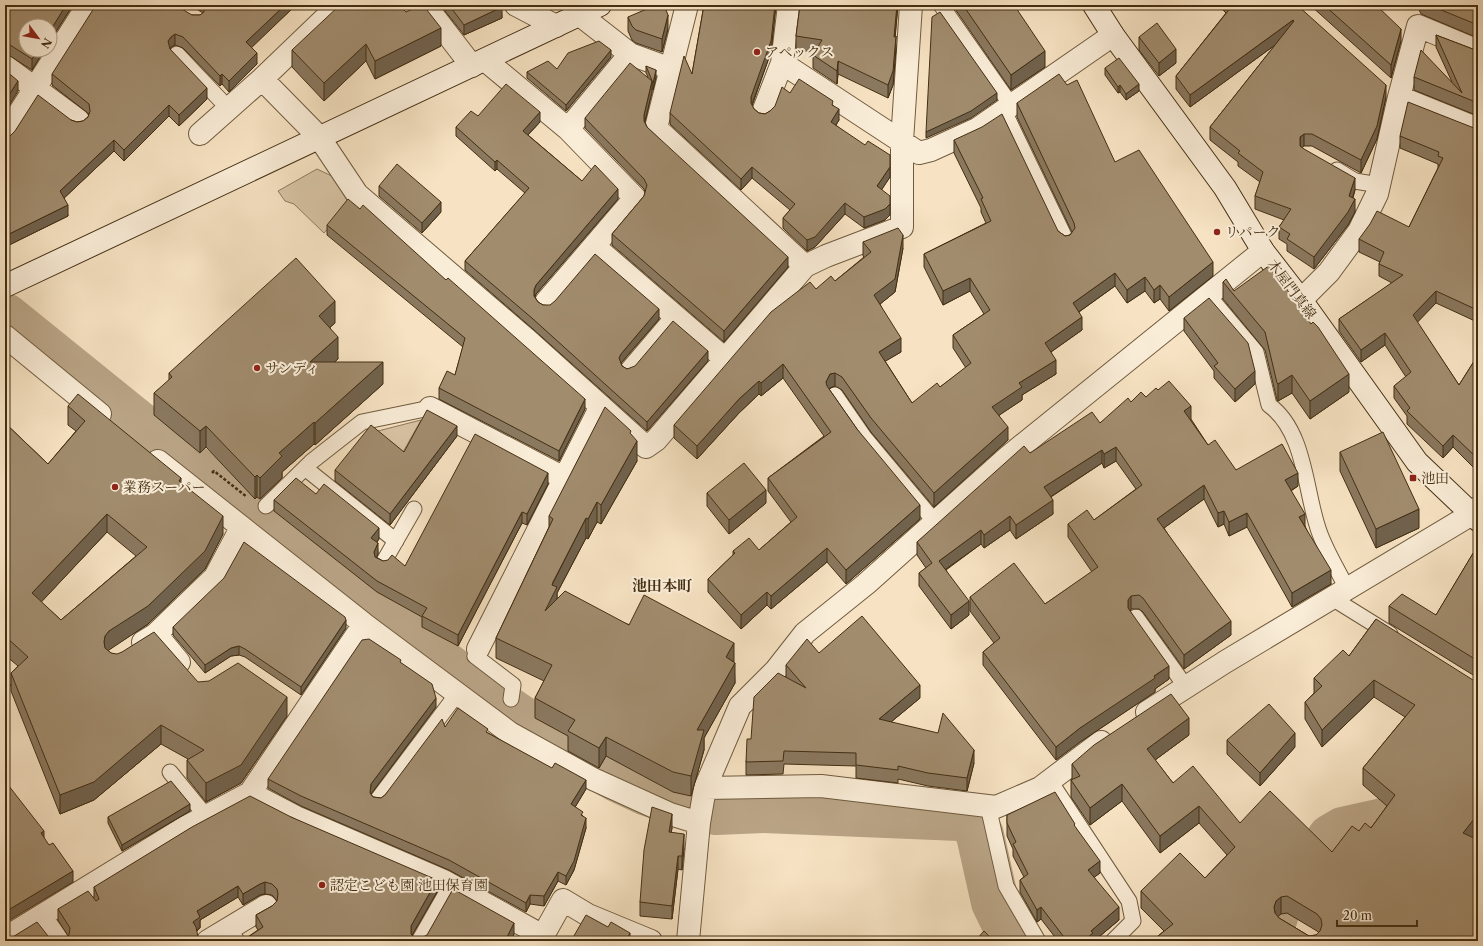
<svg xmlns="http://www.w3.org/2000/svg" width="1483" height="946" viewBox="0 0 1483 946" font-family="'Libre Caslon Text','Noto Serif JP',serif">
	<rect width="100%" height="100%" fill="#f7e3c3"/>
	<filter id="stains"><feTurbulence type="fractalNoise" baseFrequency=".005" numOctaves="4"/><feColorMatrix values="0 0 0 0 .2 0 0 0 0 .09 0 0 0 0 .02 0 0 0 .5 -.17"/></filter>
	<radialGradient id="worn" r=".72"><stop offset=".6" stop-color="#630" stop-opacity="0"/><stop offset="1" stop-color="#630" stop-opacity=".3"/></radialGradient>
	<!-- green -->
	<path fill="#d8c4a5" stroke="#8e795c" d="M317,169L334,177L349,204L324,233L294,204L285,201L278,191Z
		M421,420L403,452L370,433Z"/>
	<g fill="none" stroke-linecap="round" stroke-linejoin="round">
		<!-- river -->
		<path stroke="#baa587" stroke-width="48" d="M5,317L203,477L461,678L548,738L617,778L647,792L678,803L716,811L764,809L960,817C970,820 976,825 980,835L995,902L1014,941
			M1247,941L1274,917L1277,904L1320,856L1331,838L1343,831L1397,819L1418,803L1428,791L1478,713"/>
		<!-- lane casing -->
		<g stroke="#705b3e" stroke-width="17">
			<path id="lane" d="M941,5L1011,105
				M177,54L228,108
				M1004,111L1066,240
				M1337,170L1355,181L1379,185
				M1208,295L1256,352L1269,405C1304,430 1305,487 1317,525C1323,547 1337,568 1347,589
				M628,369L674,315
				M835,395L864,437L935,522
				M305,468L396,541
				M266,506L311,462L362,422L430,408
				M383,563L414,509
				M1332,598L1390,634
				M1136,617L1186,687
				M478,649L475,656L513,685L511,699
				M170,772L206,816
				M1050,781L1129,901L1133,921L1113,941
				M378,799L457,694
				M988,806L1006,886L1038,941
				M229,928L237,941
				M419,941L451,885"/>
		</g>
		<!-- street casing -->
		<g stroke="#705b3e" stroke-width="24">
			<path id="street" d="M425,5L472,66
				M516,5L556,26
				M687,5L656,128L805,266
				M580,15L630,54L671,69
				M485,60L568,129L635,198L546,302
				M782,63L919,153L931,150L977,129L1113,35
				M5,66L78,120
				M262,79L319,137L357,194L525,338L646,447L656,440L805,266L826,256L902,227V141L911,5
				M1399,97L1478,129
				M763,112L782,63L789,5
				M568,129L630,54
				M200,134L262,79L339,5
				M5,135L88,5
				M594,246L725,359
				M1301,300L1329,272L1359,231L1377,194L1399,97L1418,26L1478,51
				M5,336L100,414
				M430,408L564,478
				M158,461L364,624L510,733L593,779L670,814L699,823
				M364,624L250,793L296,817L444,881L543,936
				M156,634L179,662
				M143,642L156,634L215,577L241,528
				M478,649L601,406
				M1147,712L1225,662L1472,514L1478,508
				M705,788L821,786L996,807L1040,788L1101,742
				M41,917L58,941
				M5,938L186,827L250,793
				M208,941L266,906
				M540,941L563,900L588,915L651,941
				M688,941L699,823L705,788L740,706L776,670L805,633L866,584L1009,456L1263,251"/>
		</g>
		<!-- secondary casing -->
		<g stroke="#432e12" stroke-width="24">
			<path id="secondary" d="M1094,5L1113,35L1225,188L1263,251L1301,300L1417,462L1478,520
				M5,286L600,5"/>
		</g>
		<!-- path -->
		<path stroke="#432e12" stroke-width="2.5" stroke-dasharray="3 2" stroke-linecap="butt" d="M212,473L214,471L247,497
			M5,690L13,682"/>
		<!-- lane -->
		<use href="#lane" stroke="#faedd8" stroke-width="15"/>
		<!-- street -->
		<use href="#street" stroke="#faedd8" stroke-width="22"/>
		<!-- secondary -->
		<use href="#secondary" stroke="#faedd8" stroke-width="22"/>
	</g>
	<!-- wall -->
	<path fill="#8a785f" stroke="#432e12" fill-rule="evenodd" d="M5,5H73L50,41V26L44,50L32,70L7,54H5Z
		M190,5H296L251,47L257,64L229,92L222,84L220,86L183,48L175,45L171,47L170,49L207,99L179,126L169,116L124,161L114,151L64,198L68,216L5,247V137L71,120L77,122L83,121L88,117L89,114L52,85V74L192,15H200L203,13Z
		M445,5H501L502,18L464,35L445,11Z
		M704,5H776L771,52L752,106L754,109L759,113L765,114L770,111L790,93L833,105L839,120L836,125L890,177L881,190L890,215L885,220L864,228L845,214L815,247L807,251L783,228V218L790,210L752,178L741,190L670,124V113L692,74Z
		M800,5H898L895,36L896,49L893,85L888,98L838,74L837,84L813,68V55L814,52L796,50V36Z
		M955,5H1014L1045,67L1011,90L955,9Z
		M1218,5H1297L1386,97L1377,139L1361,173L1312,146H1304L1302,148L1355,190L1353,198L1355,212L1348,225L1314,269L1287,251V244L1279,239V227L1284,220L1255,209V196L1260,182L1238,166V162L1210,140V127L1275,45L1190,107L1176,89V76L1226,13Z
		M1310,5H1376L1401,41L1391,78Z
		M1417,5H1478V38L1421,14Z
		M406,12L441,46L375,79L366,61L324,101L292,67V50Z
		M628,17L668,29L662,52L636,43L632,40L628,31Z
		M1436,35L1478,51V116L1414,90V77L1452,82L1436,47Z
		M1139,37L1176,63L1159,76L1139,50Z
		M611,57L566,111L527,78V72L557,69Z
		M646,66L656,77L653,90L652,89V92L645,122L647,127L788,267L724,342L612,245V234L644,196L645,192L644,189L585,128V118L648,77L646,73Z
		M1105,68L1139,91L1126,100L1120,92L1118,93L1105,75Z
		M1017,103L1115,162L1213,276L1169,311L1160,299L1154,303L1145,291L1127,303L1115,286L1079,312L1082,330L1051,352L1056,374L1022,395V400L999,415L1008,440L934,507L871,432L842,390L835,386L830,388L829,389L920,519L846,584L827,562L771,609L767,605L741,629L708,592V579L733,555V551L759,550L791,522L768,491V478L824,436L783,378L761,396L759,394L739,413L697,459L674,438V425L816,289L835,281L864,257L863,256V242L903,248L895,292L880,304L901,352L885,361L912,403L940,387L966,368L953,348V335L984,314L970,291L943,305L924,267V254L986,223L981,212V208L954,153V140L1058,231L1065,236L1070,235L1072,232L1017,117Z
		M478,116L540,122L528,135L582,181L618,199L536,294L535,297L538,302L543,305L659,319L621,363L622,366L627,369L708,361L647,431L533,329L465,270V261L525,193L497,169L495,171L456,136V127Z
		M1474,128L1478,129L1475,321L1436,303L1417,322L1459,385L1478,355V472L1453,447L1443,458L1407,424V416L1394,398V386L1406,377L1385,345L1361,362L1339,331V319L1392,283L1379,276V264L1380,262L1359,252V239L1409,227L1438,168V164L1400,148V136Z
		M379,186L441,212L422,233L379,196Z
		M327,225L585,409L559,461L439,399V388L455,375L463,347L327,235Z
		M1223,282L1234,291L1349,392L1310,419L1292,393L1278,401L1277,400L1265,350L1223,299Z
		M1184,318L1255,384L1235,402L1214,378V371L1184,331Z
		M335,323L330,327L338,359L334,362L383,384L315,445L314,444L282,472V478L260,499L257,497L255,499L206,447L200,453L154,415V393L169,381V373Z
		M1146,397L1191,419L1208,445L1236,470L1298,486L1291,491L1305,526L1331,584L1292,607L1247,527L1229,536L1224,524L1218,527L1204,499L1164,528L1231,635L1184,669L1143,612L1139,609H1131L1130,611L1169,679L1155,689V692L1080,742L1056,760L983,665V652L994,643L970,611V597L1045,604L1092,572L1068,537V524L1094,520L1136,489L1116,461L1104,468L1102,463L1051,497L1053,514L1016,539L1010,530L984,548L981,544L946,570L969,615L951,629L919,586V573L926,568L917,555V542L1030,453L1100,423L1131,402Z
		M68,406L181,483L223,534L205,569L148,624L108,650L111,653L198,682L287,716L241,783L206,802L187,778V760L188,759L161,744L94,800L60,814L11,691V673L18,666L5,655V423L48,464L76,431L68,425ZM107,532L136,556L61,620L41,602Z
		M631,435L637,461L601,524L597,522L588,539L586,538L557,593V599L734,662L735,683L704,738V750L691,796L673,792L606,756L599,768L568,751V736L535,718V698L544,681L496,658V638L549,527V516Z
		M457,436L390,525L335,481V470L404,452Z
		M1340,452L1419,528L1376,548L1340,471Z
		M548,484L527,525L522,523L458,646L422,627V617L377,592L274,511V500L316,494L379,539L377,542L378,554L376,557L383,561L405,566Z
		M707,493L766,503L729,534L707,506Z
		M1478,545V678L1389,623V606L1436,615Z
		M1376,619L1478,831L1473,837L1478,941H1152L1164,931L1141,908V891L1205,878L1227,855L1199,823L1160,853L1122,801L1090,825L1071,797V780H1072V764L1189,735L1155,760L1173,783L1240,823L1332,852L1359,831L1371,828L1387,806L1363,785V768L1405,717L1374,697L1322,747L1305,719V702L1314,693V678L1349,656ZM1287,913L1317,931L1319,933L1316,935L1309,936L1279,918L1277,916L1281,914Z
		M173,627L346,628L301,695L245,657L239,655L231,656L205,673L173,635Z
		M819,653L920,698L891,722L974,763L967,791L928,786L898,779V783L856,778V766L784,764L783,774L746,775V762L751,739L786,677V665Z
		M401,663L436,707L371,794L373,797L381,798L385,795L445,727L488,733L586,789L575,807L583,816L586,828L574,870L566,885L558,881L544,906L530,904L526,912L449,870L301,806L268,788V779Z
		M1227,740L1295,747L1260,786L1227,754Z
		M190,811L122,851L108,823V817Z
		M1007,815L1075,827L1100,873L1094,877L1119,920L1094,941H1058L1041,919L1037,922L1020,892V880L1024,877L1013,856V849L1007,836Z
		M291,817L437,892L412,935L415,938L419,939L514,934L511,941H242L258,930L256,927V915L272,906L277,901L272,895L265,894L260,895L243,905L238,897L200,920V928L197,931L65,940L68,936L58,920V909L94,898V887Z
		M672,828L671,832L684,848L682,870L678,869L672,919L640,916V902Z"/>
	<!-- shaded-wall -->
	<path fill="#71624d" stroke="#432e12" d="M66,5H73L50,41V31Z
		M285,5H296L246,53V42Z
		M775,5H776L771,52L751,107V97Z
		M897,5H898L894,50V37Z
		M502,7V18L464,35V25Z
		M668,15V29L662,52V39Z
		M1293,20V32L1190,107V95Z
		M441,28V46L375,79V61Z
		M1401,29V41L1391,78V65Z
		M175,34V45L171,47L168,52V41L171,37Z
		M896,36V49L893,85L888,98V85Z
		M366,44V61L324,101V83Z
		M1176,49V63L1159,76V63Z
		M38,50H44L32,70V59Z
		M611,50V57L566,111V105Z
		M1045,51V67L1011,90V75Z
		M257,53V64L229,92V81Z
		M838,61V74L837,84V71Z
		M656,70V77L653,90V83Z
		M222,74V84L220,86V76Z
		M18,81V91L5,112V101Z
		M652,81V92L644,125V115Z
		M1139,84V91L1126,100V94Z
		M1120,85V92L1118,93V87Z
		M1386,85V97L1377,139L1361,173V160Z
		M207,88V99L179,126V115Z
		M997,93V100L971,118L926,138V132Z
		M169,105V116L124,161V150Z
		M839,109V120L831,133V122Z
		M540,112V122L523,140V131Z
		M1304,134V146L1300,150V137Z
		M114,140V151L60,202V191Z
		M497,160V169L495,171V162Z
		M752,167V178L741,190V179Z
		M890,167V177L877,197V186Z
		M1355,178V190L1349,209V196Z
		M618,189V199L536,294L534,299V290L536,285Z
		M1355,199V212L1348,225L1314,269V257Z
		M441,202V212L422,233V223Z
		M845,203V214L815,247L807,251V240Z
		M890,204V215L885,220L864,228V217Z
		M68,205V216L5,247V236Z
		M903,235V248L895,292L874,309V295Z
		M788,257V267L724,342V331Z
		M1213,262V276L1169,311V297Z
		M1115,273V286L1073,316V303Z
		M1145,277V291L1127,303V290Z
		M970,278V291L943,305V291Z
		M1160,285V299L1154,303V290Z
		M1436,291V303L1413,327V315Z
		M335,301V323L319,337V316Z
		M1478,302V314L1475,321V309Z
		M659,309V319L621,363L619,368V358L621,354Z
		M1082,317V330L1045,356V343Z
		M1385,333V345L1361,362V350Z
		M338,337V359L310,384V362Z
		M901,338V352L879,365V352Z
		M708,351V361L647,431V422Z
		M1056,360V374L1022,395V400L992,420V407L1019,383Z
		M383,362V384L315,445V423Z
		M783,364V378L761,396V383Z
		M1255,371V384L1235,402V389Z
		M835,373V386L830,388L826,395V382L830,374Z
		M1349,374V392L1310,419V401Z
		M1292,375V393L1278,401V384Z
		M759,381V394L739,413L697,459V446L739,399Z
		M585,399V409L559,461V451Z
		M1191,406V419L1184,425V411Z
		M314,422V444L282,472V478L260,499V478L279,453Z
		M206,426V447L200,453V431Z
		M457,426V436L390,525V514Z
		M1008,427V440L934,507V493Z
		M1453,435V447L1443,458V446Z
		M637,441V461L601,524V505Z
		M1116,447V461L1104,468V454Z
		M1102,450V463L1044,501V487Z
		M548,473V484L527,525V514Z
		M1298,473V486L1285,494V480Z
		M257,475V497L255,499V477Z
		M181,478V497L179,481Z
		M1204,485V499L1157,533V519Z
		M766,490V503L729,534V520Z
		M1053,500V514L1016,539V525Z
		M597,502V522L588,539V519Z
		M920,505V519L846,584V570Z
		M1419,509V528L1376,548V529Z
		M1224,511V524L1218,527V513Z
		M522,512V523L458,646V635Z
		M1247,513V527L1229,536V522Z
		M107,514V532L32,612V593Z
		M1305,514V527L1299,517Z
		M223,516V534L205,569L148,624L109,650L105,655L104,642L105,636L109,631Z
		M1010,516V530L984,548V535Z
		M586,518V538L557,593V607L545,611L552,585Z
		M379,528V539L371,549V538Z
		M981,530V544L939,574V561Z
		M378,543V554L374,563V552Z
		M827,548V562L771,609V596Z
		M1331,570V584L1292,607V593Z
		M767,592V605L741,629V615Z
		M1131,596V609L1128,614V600Z
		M969,601V615L951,629V615Z
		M346,620V628L301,695V687Z
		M1231,621V635L1184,669V655Z
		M734,643V662L726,657Z
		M239,646V655L231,656L205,673V665L231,648Z
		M735,663V683L704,738V750L691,796V776L697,730Z
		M1169,666V679L1155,689V692L1080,742L1056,760V747L1080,728Z
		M1374,680V697L1322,747V730Z
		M920,685V698L879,732V719Z
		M287,697V716L241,783L206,802V783Z
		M436,698V707L371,794L370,802V793L371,784Z
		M1189,718V735L1147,766V749Z
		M161,725V744L94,800L60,814V795Z
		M1295,733V747L1260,786V773Z
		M606,737V756L599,768V748Z
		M974,750V763L967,791V778Z
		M586,780V789L571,814V804Z
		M1122,784V801L1090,825V808Z
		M190,804V811L122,851V845Z
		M1199,806V823L1160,853V836Z
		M672,814V828L669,845V832Z
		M1478,814V831L1463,850V833Z
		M586,818V828L574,870L566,885V876Z
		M44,831V842L41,833Z
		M684,834V848L682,870V856Z
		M678,856V869L672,919V906Z
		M1100,861V873L1088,882V870Z
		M73,871V882L5,923V912Z
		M558,872V881L544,906V896Z
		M437,880V892L411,937V926Z
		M265,882V894L260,895L243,905V894L260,884Z
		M238,886V897L200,920V928L193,933V922L197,911Z
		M530,895V904L526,912V903Z
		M1281,897V914L1276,918L1274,907L1276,901Z
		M1041,907V919L1037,922V910Z
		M1119,907V920L1094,941H1083L1091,931Z
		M514,923V934L511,941H505Z
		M630,933V941H626Z"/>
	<!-- building -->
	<path fill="#a18c6e" stroke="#432e12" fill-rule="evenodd" d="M5,5H66L50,31V26H26V50H38L32,59L7,43H5Z
		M96,5H175L192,15H200L204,12V5H285L246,42L257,53L229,81L222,74L220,76L183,37L175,34L171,37L168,41L170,49L207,88L179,115L169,105L124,150L114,140L60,191L68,205L5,236V137L10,136L15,131L38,95L71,120L77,122L83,121L88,117L90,111L89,104L52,74Z
		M340,5H399L406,12L421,5H423L441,28L375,61L366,44L324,83L292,50Z
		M449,5H501L502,7L464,25Z
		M656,5H664L668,15L662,39L636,30L632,26L628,17Z
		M704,5H775L771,41L751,97V103L754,109L759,113L765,114L770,111L775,106L782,87L790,93L799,79L833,101L832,105L839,109L831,122L865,145L868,141L890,155V167L877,186L890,196V204L885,209L864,217L845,203L815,237L807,240L783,218L795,204L752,167L741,179L670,113L684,56L692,74Z
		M800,5H897L894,37L896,36L893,71L888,85L838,61L837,71L813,55L822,40L796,36Z
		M963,5H1014L1045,51L1011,75Z
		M1231,5H1297L1386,85L1377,126L1361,160L1312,134H1304L1300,137V146L1304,149L1355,178L1349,196L1355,199L1348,212L1314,257L1287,239L1290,234L1279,227L1291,209L1255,196L1263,172L1238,153L1240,151L1210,127L1294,21L1293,20L1190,95L1176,76L1232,6Z
		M1324,5H1376L1401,29L1391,65Z
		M1429,5H1478V25Z
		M940,12L997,93L971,111L926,132L932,17Z
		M1157,23L1176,49L1159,63L1139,37Z
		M1436,35L1478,51V103L1414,77L1421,50L1462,93Z
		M599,41L611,50L566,105L527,72L548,61L557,69L568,53Z
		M1119,58L1139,84L1126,94L1120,85L1118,87L1105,68Z
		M630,63L652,81L644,115V121L647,127L788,257L724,331L612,234L644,196L647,185L644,179L585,118Z
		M646,66L656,70L653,83Z
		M5,70L18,81L5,101Z
		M1059,74L1067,85L1077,80L1115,162L1139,150L1213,262L1169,297L1160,285L1154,290L1145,277L1127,290L1115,273L1073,303L1082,317L1045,343L1056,360L1019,383L1022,387L992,407L1008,427L934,493L871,418L842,377L835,373L830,374L826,382L827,386L857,429L920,505L846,570L827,548L771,596L767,592L741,615L708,579L735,553L733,551L749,538L759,550L797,517L768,478L831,432L783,364L761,383L759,381L739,399L697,446L674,425L771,312L810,282L816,289L831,276L835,281L871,252L863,242L898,228L903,235L895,279L874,295L901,338L879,352L912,403L937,383L940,387L971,363L953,335L990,310L970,278L943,291L924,254L991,221L981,199L983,198L954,140L982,127L1002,114L1058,231L1065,236L1070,235L1075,228L1074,223L1017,103Z
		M506,84L540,112L523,131L582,181L595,165L618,189L536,285L534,290V296L538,302L543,305H550L555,301L595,254L659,309L621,354L619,358L622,366L627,369L635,366L673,321L708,351L647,422L533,319L465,261L529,188L497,160L495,162L456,127L471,111L478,116Z
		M1408,102L1474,128L1478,129V302L1475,309L1436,291L1413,315L1459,385L1478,355V459L1453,435L1443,446L1407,411L1410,408L1394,386L1411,372L1385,333L1361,350L1339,319L1403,275L1379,264L1384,252L1359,239L1370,224L1377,211L1409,227L1443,158L1438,156L1439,152L1400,136Z
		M397,164L441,202L422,223L379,186Z
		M348,199L360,209L363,205L446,280L448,278L585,399L559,451L439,388L447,371L455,375L465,338L327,225Z
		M296,258L335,301L319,316L338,337L310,362H383L315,423L314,422L279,453L282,456L260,478L257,475L255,477L206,426L200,431L154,393L172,377L169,373Z
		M1270,265L1311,324L1313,322L1318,327L1349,374L1310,401L1292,375L1278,384L1277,383L1265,332L1223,282L1226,279L1234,291Z
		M1209,298L1248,343L1255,371L1235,389L1214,366L1218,363L1184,318Z
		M1169,381L1191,406L1184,411L1208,445L1215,440L1236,470L1282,444L1298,473L1285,480L1305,514L1299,517L1331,570L1292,593L1247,513L1229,522L1224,511L1218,513L1204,485L1157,519L1231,621L1184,655L1143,598L1139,595L1131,596L1128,600V608L1169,666L1154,676L1155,678L1080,728L1056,747L983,652L1000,638L970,597L1014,563L1045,604L1098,567L1068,524L1087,510L1094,520L1142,485L1116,447L1104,454L1102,450L1044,487L1053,500L1016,525L1010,516L984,535L981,530L939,561L969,601L951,615L919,573L932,563L917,542L1024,446L1030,453L1092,412L1100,423L1128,398L1131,402L1141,392L1146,397L1156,388L1158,390Z
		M78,394L181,478L179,481L223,516L205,551L148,606L109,631L105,636L104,642L105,648L111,653L117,654L122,652L154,632L198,682L209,681L238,663L287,697L241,765L206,783L187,760L204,750L161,725L94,782L60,795L11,673L28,657L5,636V423L48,464L85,421L68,406ZM107,514L147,547L61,620L32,593Z
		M605,407L631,431L630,433L637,441L601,505L597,502L588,519L586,518L553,582L552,585L557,587L545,611L565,591L629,625L644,595L734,643L726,657L735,663L697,730H704L691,776L673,772L606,737L599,748L568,731L575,720L535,698L552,665L496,638L553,519L549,516Z
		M427,410L457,426L390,514L335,470L371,425L404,452Z
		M1383,432L1419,509L1376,529L1340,452Z
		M475,434L548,473L527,514L522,512L458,635L422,616L427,608L377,581L274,500L296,478L316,494L324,484L379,528L371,538L378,543L374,552L375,557L383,561L388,560L392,555L405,566Z
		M744,463L766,490L729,520L707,493Z
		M244,542L345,617L346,620L301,687L245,649L239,646L231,648L205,665L173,627L224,578Z
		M1478,545V661L1389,606L1402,594L1436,615Z
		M862,616L920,685L879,719L938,733L943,713L974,750L967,778L928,773L898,766V770L856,765V753L784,751L783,761L746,762L747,739H751L754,697L778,673L806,688L786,665L807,639L819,653Z
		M1376,619L1473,680H1478V814L1463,833L1478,840V941H1152L1173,924L1141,891L1180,853L1205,878L1235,847L1199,806L1160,836L1122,784L1090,808L1071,780L1080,776L1072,764L1094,745L1171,694L1189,718L1147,749L1173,783L1193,766L1240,823L1270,791L1332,852L1352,826L1359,831L1365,823L1371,828L1395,795L1363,768L1415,705L1374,680L1322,730L1305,702L1322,686L1314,678L1343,650L1349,656ZM1287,896L1317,914L1321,919L1322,925L1320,931L1316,935L1309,936L1279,918L1275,913L1274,907L1276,901L1281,897Z
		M369,639L401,660L400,662L432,684L436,698L371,784L370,793L373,797L381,798L385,795L442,719L445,727L458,708L488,729L486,732L552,768L555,763L586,780L571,804L583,812L581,815L586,818L574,861L566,876L558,872L544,896L530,895L526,903L449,860L301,796L268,779L362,640Z
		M1269,704L1295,733L1260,773L1227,740Z
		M5,781L44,831L41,833L49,845L53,843L73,871L5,912Z
		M171,781L190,804L122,845L108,817Z
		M1055,792L1075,824L1074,825L1100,861L1088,870L1119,907L1091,931L1093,933L1083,941H1067L1041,907L1037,910L1020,880L1028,874L1013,844L1016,842L1007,823V815Z
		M250,796L291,817L437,880L411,926V934L415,938L419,939L427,935L453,889L514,923L505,941H242L263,927L256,915L272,906L277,901L278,894L277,889L272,884L265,882L260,884L243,894L238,886L197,911L200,917L193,922L196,927L198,937L205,941H63L65,940L69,935L70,928L58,909L88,891L96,901L99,899L94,887L192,827Z
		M652,807L672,814L669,832L684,834L682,856H678L672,906L640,902L644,850Z
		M586,915L608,927L611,922L630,933L626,941H571Z
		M37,922L52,941H5V939L11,938Z
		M984,931L994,941H975Z"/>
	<!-- markers -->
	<g fill="#8f2418" stroke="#faedd8" stroke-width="1.5">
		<circle cx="757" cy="52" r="4"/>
		<circle cx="1217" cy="232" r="4"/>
		<circle cx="257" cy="368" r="4"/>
		<rect x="1409" y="474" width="8" height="8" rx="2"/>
		<circle cx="115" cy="487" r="4"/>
		<circle cx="322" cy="885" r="4"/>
	</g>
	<g text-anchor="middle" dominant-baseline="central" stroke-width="4" stroke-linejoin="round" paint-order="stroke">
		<!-- poi labels -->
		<g font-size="14" fill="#432e12" stroke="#faedd8" text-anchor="start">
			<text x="765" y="52">アペックス</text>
			<text x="1225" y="232">リパーク</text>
			<text x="265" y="368">サンディ</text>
			<text x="1421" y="478">池田</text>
			<text x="123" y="487">業務スーパー</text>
			<text x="330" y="885">認定こども園 池田保育園</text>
		</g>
		<!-- street labels -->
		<g font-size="14" fill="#432e12" stroke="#faedd8">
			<text transform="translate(1292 289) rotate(53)">木屋門真線</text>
		</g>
		<!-- neighbourhood labels -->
		<g font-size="15" font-weight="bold" fill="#432e12" stroke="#faedd8">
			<text x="662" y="585">池田本町</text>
		</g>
	</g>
	<!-- margin -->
	<rect width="1483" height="946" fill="none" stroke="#f7e3c3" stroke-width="20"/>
	<rect x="6" y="6" width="1471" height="934" fill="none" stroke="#432e12" stroke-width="2"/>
	<rect x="10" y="10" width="1463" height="926" fill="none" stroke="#432e12"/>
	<!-- north arrow -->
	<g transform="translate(38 38) rotate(122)"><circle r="19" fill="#faedd8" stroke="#b1a189"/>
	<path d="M0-3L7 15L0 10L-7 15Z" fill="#8f2418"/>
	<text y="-6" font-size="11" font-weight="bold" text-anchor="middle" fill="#432e12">N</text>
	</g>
	<!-- scale -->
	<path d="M1337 920v6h80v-6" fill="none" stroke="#432e12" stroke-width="2"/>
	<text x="1343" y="920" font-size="12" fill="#432e12" stroke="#faedd8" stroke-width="3" paint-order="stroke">20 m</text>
	<rect width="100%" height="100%" filter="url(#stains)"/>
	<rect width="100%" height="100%" fill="url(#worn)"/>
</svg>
